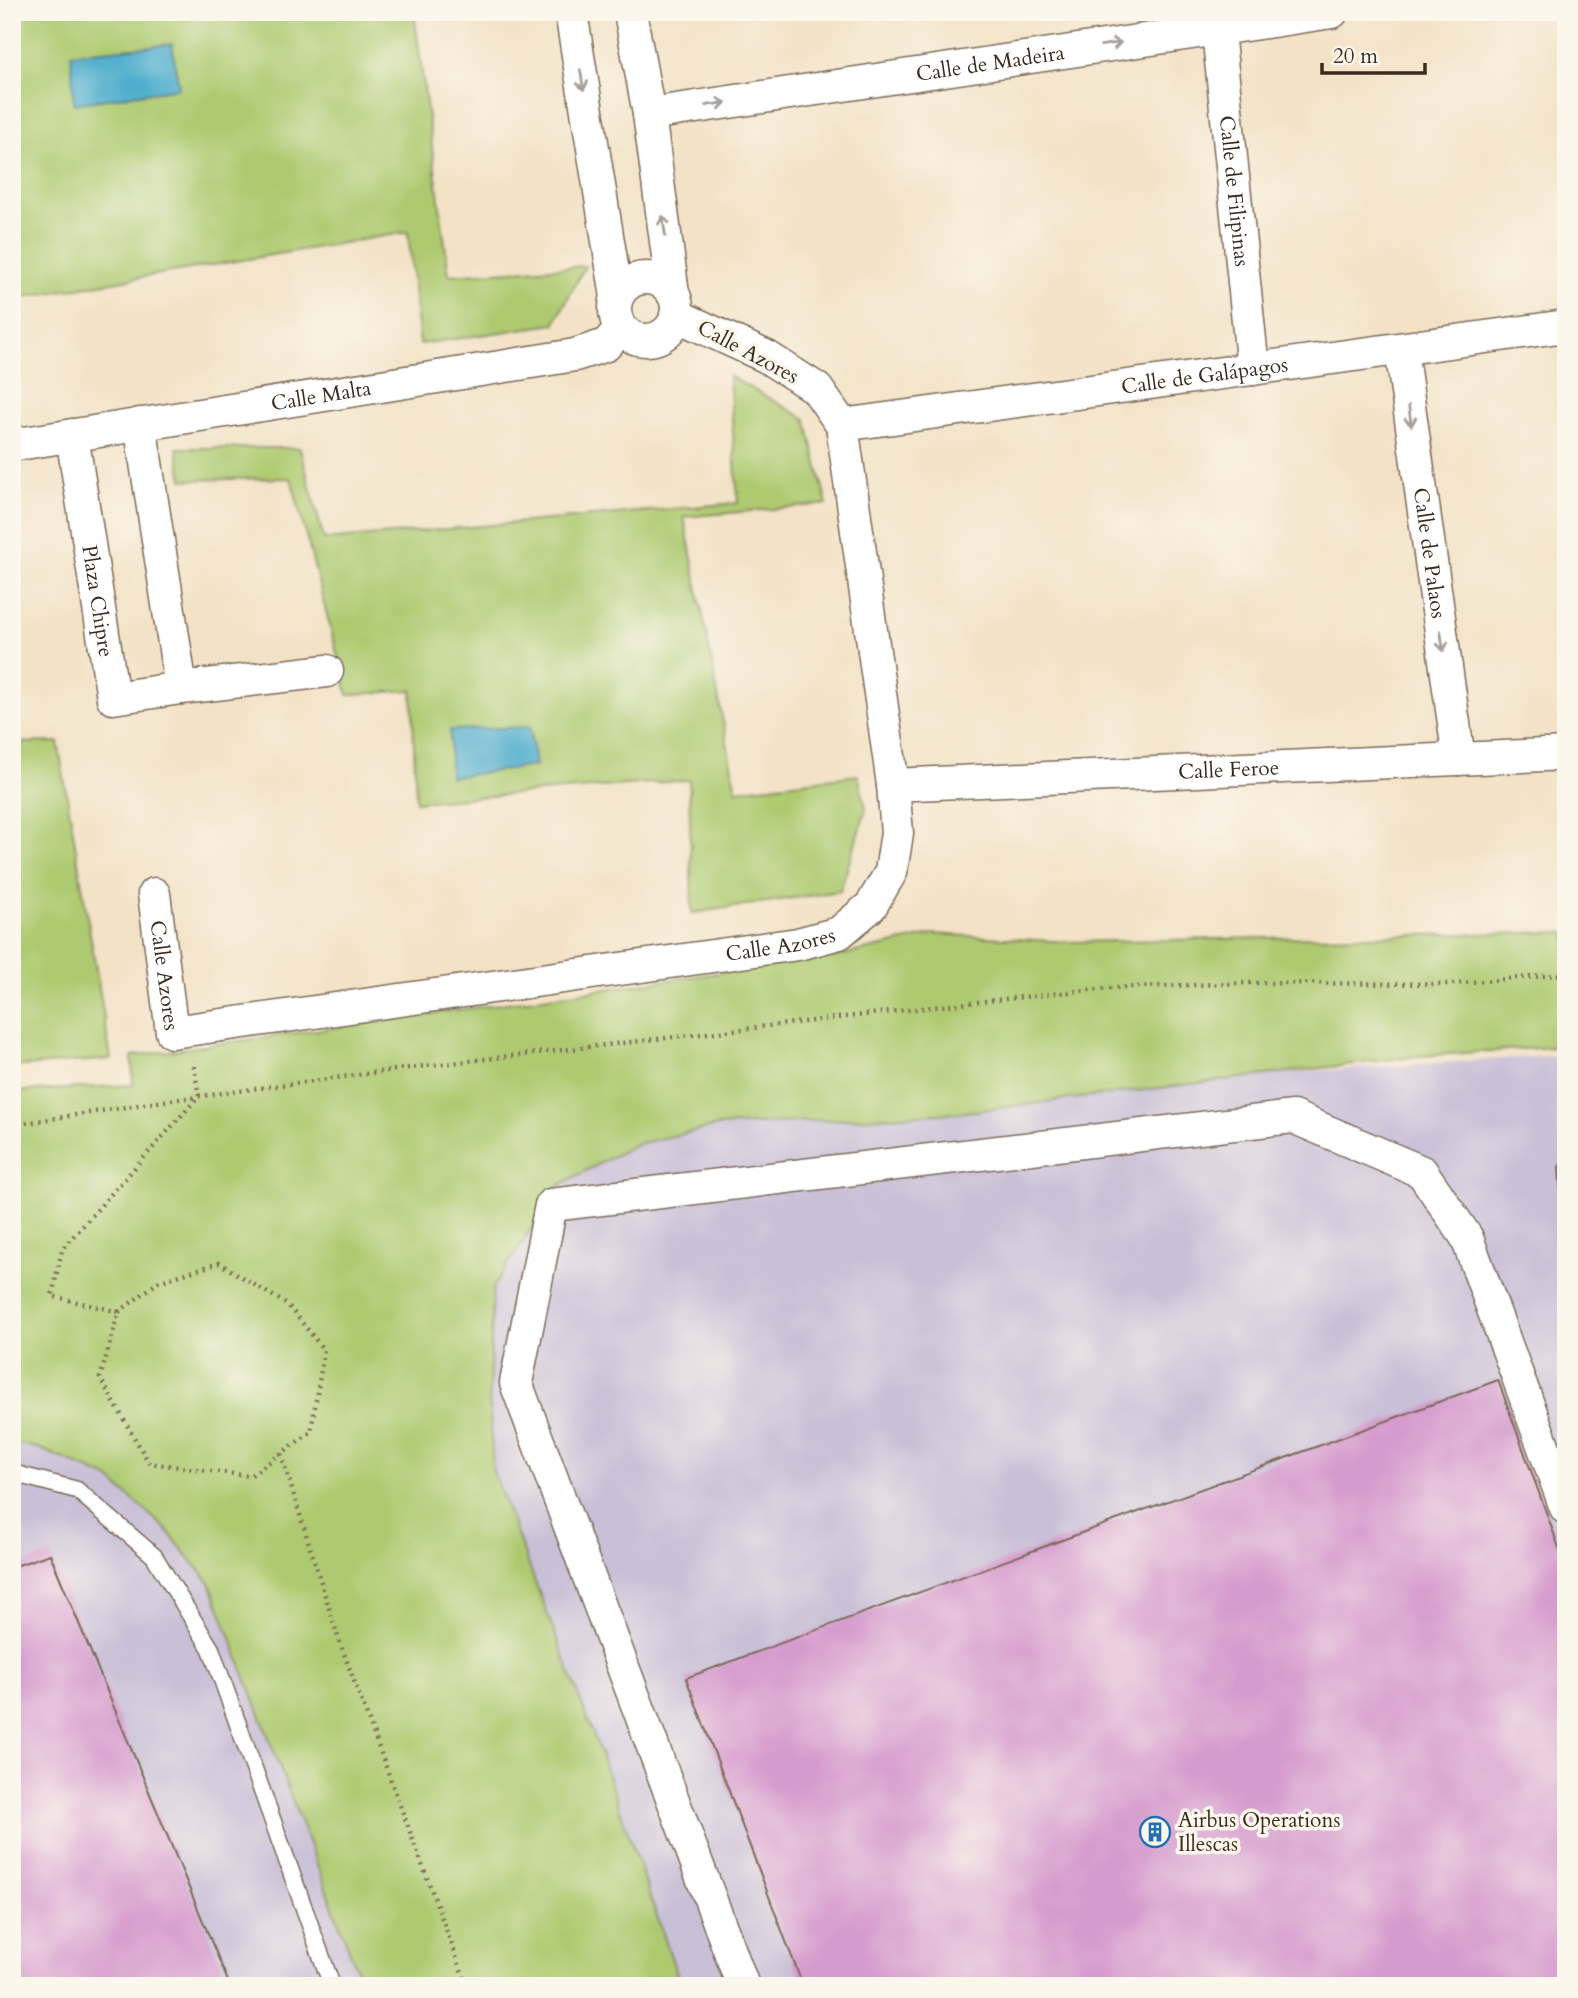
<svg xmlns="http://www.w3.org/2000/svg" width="1578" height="1998" viewBox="0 0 1578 1998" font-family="Cardo,serif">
	<rect width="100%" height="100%" fill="#fbf7ec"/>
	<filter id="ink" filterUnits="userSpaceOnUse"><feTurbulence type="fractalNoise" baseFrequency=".0143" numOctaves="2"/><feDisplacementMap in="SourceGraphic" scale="14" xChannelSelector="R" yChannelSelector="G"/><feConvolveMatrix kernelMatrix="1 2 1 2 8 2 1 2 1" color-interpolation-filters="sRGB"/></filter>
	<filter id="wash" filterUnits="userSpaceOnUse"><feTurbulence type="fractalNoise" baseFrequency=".00686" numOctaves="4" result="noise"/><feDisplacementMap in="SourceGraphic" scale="28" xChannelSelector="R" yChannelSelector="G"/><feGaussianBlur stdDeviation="1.57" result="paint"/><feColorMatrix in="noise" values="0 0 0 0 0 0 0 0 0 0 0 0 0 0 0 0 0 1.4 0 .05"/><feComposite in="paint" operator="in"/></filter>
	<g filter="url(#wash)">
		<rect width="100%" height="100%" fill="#f3e2c6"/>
		<!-- industrial -->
		<path fill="#c9bfd7" d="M1566,1055V1986H12V1374L364,1132Z"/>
		<!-- green -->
		<path fill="#aeca71" stroke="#747a48" stroke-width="2" d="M12,12H414L449,275L585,266L554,324L420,344L408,232L12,299Z
			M729,376L806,419L827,504L684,517L736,790L858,775L866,809L840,891L692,913L689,780L416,802L412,690L348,695L291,478L183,480L177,448H300L324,540L738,503Z
			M58,742L111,1059L12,1067V743Z
			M1566,932V1046L1420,1056L957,1113L718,1126L636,1144L561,1184L493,1287L489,1395L493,1472L597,1744L681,1986H363L210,1583L165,1528L107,1477L38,1448L12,1443V1092L133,1085L132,1056L838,956L935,934L1069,942Z"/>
		<!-- water -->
		<path fill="#4faece" stroke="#456c76" stroke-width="2" d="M172,44L179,88L74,104L71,54Z
			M530,727L535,766L450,777V730Z"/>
		<g id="blocks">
			<!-- building -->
			<path fill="#d69bce" d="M1566,1157V1254H1564L1559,1167Z
				M1498,1380L1566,1567V1986H803L686,1678Z
				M50,1554L230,1986H12V1567Z"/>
		</g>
	</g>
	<g filter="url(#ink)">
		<use href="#blocks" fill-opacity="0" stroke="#7b6a59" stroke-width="2"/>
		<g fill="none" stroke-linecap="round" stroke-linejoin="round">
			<!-- service casing -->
			<g stroke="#7b6a59" stroke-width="19">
				<path id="service" d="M12,1473L77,1490L154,1556L211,1649L332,1986"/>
			</g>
			<!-- minor casing -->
			<g stroke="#7b6a59" stroke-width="35">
				<g id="minor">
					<path d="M571,12L617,297"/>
					<path d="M630,12L649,114L673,294"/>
					<path id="s1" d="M1216,12L1253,369"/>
					<path id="s2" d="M649,114L1332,12"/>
					<circle cx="646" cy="309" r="31"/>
					<path id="s3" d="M1401,349L1459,759"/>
					<path d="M140,424L181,688"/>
					<path id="s4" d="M842,425L1566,326"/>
					<path id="s5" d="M72,435L113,698L181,688L327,671"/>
					<path id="s6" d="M12,445L575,355L606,345L621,328"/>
					<path id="s7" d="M893,785L1566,754"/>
					<path id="s8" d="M154,894L172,1032L798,944L839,933L871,906L891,872L897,833L893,785L842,425L817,389L767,357L676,315"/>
					<path d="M743,1986L516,1383L551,1205L1293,1117L1422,1172L1467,1238L1566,1508"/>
				</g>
			</g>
			<!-- path -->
			<path stroke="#7b6a59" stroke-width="4.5" stroke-dasharray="2 5" stroke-linecap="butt" d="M12,1125L164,1101L417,1067L923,1008L1106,988L1249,983L1450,984L1566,974
				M119,1312L158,1282L219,1263L288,1305L324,1350L311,1432L250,1476L149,1463L100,1378L119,1312L52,1296L62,1249L199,1096L193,1061
				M281,1454L339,1640L467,1986"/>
			<!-- service -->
			<use href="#service" stroke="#fff" stroke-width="16"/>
			<!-- minor -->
			<use href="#minor" stroke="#fff" stroke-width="32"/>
		</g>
		<!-- one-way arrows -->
		<defs><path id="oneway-shaft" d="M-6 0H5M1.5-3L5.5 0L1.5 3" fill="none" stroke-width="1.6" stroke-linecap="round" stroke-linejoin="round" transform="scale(1.75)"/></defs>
		<g stroke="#a79f9a">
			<use href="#oneway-shaft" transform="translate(1111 44) rotate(-9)"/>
			<use href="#oneway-shaft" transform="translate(582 80) rotate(81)"/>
			<use href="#oneway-shaft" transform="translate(716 104) rotate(-9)"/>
			<use href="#oneway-shaft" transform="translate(664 226) rotate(-98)"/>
			<use href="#oneway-shaft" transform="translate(1410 416) rotate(82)"/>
			<use href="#oneway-shaft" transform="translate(1442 641) rotate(82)"/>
		</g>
	</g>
	<!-- icons -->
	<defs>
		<g id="building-ring" transform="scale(1.575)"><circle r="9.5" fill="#fbf7ec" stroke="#1f6fb2" stroke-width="1.5"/><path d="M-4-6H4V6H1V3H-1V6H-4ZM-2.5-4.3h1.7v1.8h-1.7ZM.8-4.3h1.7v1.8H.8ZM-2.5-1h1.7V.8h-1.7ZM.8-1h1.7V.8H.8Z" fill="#1f6fb2"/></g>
	</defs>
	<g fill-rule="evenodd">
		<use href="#building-ring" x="1155" y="1832"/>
	</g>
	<g text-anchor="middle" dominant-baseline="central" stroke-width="7" stroke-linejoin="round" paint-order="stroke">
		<!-- street labels -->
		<g font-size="21" fill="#3b2a1e" stroke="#fbf7ec">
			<text stroke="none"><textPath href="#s2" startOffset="345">Calle de Madeira</textPath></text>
			<text stroke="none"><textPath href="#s1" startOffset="180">Calle de Filipinas</textPath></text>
			<text transform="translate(748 352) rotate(28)">Calle Azores</text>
			<text stroke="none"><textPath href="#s4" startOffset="366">Calle de Galápagos</textPath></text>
			<text stroke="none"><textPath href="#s6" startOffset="313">Calle Malta</textPath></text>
			<text stroke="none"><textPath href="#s3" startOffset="206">Calle de Palaos</textPath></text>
			<text stroke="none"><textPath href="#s5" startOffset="168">Plaza Chipre</textPath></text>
			<text stroke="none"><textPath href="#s7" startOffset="336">Calle Feroe</textPath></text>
			<text stroke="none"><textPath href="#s8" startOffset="754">Calle Azores</textPath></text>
			<text stroke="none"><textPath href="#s8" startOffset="82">Calle Azores</textPath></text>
		</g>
		<!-- poi labels -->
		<g font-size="21" fill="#3b2a1e" stroke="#fbf7ec" text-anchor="start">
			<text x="1178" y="1820">Airbus Operations<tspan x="1178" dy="24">Illescas</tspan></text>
		</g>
	</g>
	<!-- margin -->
	<rect width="1578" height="1998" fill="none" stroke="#fbf7ec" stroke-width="42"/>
	<!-- scale -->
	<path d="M1322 63v10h103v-10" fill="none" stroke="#3b2a1e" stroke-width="3.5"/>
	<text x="1333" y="63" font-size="21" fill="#3b2a1e" stroke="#fbf7ec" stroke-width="5" paint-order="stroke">20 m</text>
</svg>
